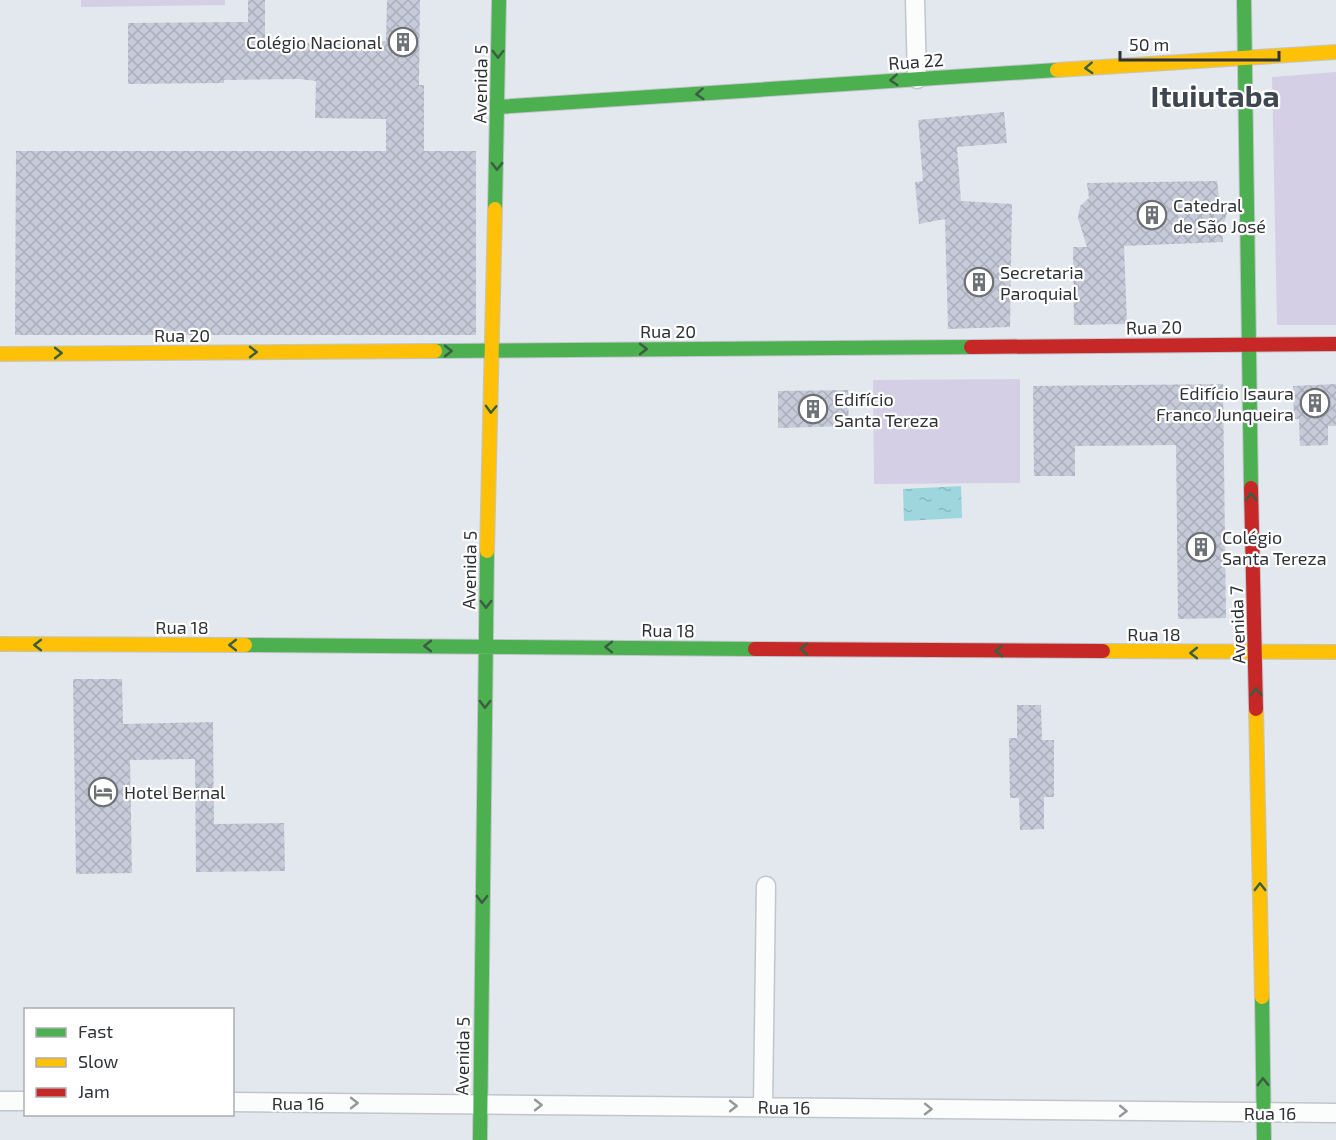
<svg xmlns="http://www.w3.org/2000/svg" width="1336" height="1140" viewBox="0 0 1336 1140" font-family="'Exo 2',sans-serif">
	<defs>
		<pattern id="water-ripples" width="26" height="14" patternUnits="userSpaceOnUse" patternTransform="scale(1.5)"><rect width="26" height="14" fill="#9dd6dd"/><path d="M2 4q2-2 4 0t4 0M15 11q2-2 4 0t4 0" fill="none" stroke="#88b8be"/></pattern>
		<pattern id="building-cross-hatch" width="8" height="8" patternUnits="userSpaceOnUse" patternTransform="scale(1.5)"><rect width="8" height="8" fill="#c7cbd9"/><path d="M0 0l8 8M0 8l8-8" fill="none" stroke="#abafbb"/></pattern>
	</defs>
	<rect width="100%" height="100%" fill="#e2e8ee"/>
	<!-- green -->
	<path fill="#d4cfe5" d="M81,0H225V5L81,7Z
		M1336,72V325H1277L1272,77Z
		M1020,379V483L874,484L873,380Z"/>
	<!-- water -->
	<path fill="url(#water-ripples)" d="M961,486L962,518L904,521L903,489Z"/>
	<!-- building -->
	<path fill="url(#building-cross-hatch)" d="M248,0H265V42L295,43L386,41L387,0H420L419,85H424V151H476V335H15L16,151H386V119L315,118L316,81L300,79L224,80V83L128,84V23L248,22Z
		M1004,112L1007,143L957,147L961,201L1012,204L1010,327L948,329L945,219L919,224L915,182L923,181L918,120Z
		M1217,181L1219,196L1227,213L1222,229L1223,242L1124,246L1127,324L1074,325L1073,247H1087L1078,218L1080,206L1089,198L1087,183Z
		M1223,384L1226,618L1178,619L1176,445L1075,446V476H1034L1033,386Z
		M1336,384V426H1328V445L1300,446L1299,419H1294L1293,386Z
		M848,390L849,426L778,428V391Z
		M73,679H122L123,724L213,722L214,824L284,823L285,871L196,872L195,759L130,760L132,873L76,874Z
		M1017,705H1041L1042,740H1054V797H1044V829L1020,830L1019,798H1010L1009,738H1017Z"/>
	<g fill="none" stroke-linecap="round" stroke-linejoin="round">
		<!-- street casing -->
		<g stroke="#c2c6cb" stroke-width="21">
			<path id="street" d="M915,0L917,79
				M0,1101H26
				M232,1102L1336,1113
				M763,1106L766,886"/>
		</g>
		<!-- fast casing -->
		<g stroke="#c2c6cb" stroke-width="16">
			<path id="fast" d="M1244,0L1251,488
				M498,107L1057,70
				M495,209L499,0
				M435,351L971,347
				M245,645L755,649
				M1262,997L1264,1140
				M480,1140L487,551"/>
		</g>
		<!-- slow casing -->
		<g stroke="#c2c6cb" stroke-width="16">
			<path id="slow" d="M1057,70L1336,52
				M0,354L435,351
				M487,551L495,209
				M0,644L245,645
				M1103,651L1336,652
				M1256,709L1262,997"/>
		</g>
		<!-- jam casing -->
		<g stroke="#c2c6cb" stroke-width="16">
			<path id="jam" d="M971,347L1336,344
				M1251,488L1256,709
				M755,649L1103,651"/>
		</g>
		<!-- street -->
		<use href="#street" stroke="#fbfcfc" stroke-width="18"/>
		<!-- fast -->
		<use href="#fast" stroke="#4caf50" stroke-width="14"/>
		<!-- slow -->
		<use href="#slow" stroke="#ffc107" stroke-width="14"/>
		<!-- jam -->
		<use href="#jam" stroke="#c62828" stroke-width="14"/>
	</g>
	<!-- one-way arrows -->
	<defs><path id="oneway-chevron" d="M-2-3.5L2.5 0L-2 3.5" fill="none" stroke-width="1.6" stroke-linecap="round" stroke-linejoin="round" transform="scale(1.5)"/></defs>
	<g stroke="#395e40">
		<use href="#oneway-chevron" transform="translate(498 54) rotate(90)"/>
		<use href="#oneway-chevron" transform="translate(1089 68) rotate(177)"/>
		<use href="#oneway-chevron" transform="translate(894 80) rotate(176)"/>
		<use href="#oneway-chevron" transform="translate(700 94) rotate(176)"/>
		<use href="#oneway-chevron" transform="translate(497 166) rotate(91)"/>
		<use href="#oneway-chevron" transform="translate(643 349)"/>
		<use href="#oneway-chevron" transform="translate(448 351)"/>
		<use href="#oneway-chevron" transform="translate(253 352)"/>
		<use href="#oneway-chevron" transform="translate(58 353)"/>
		<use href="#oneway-chevron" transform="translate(491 409) rotate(92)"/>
		<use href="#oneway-chevron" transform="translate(1251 497) rotate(-91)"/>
		<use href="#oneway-chevron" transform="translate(486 604) rotate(90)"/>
		<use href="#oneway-chevron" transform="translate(38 645) rotate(-180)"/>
		<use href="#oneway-chevron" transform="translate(233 645) rotate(-180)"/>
		<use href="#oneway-chevron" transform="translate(428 646) rotate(-180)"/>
		<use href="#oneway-chevron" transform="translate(609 647) rotate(-179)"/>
		<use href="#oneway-chevron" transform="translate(804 649) rotate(-179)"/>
		<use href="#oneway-chevron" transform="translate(999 651) rotate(-180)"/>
		<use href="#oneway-chevron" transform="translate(1194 653) rotate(-180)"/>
		<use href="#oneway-chevron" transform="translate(1256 692) rotate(-91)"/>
		<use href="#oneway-chevron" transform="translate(485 704) rotate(91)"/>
		<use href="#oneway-chevron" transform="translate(1260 887) rotate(-91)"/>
		<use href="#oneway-chevron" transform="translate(482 899) rotate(91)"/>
		<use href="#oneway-chevron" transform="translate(1263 1082) rotate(-91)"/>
	</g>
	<g stroke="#95989a">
		<use href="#oneway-chevron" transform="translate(354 1103)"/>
		<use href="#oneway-chevron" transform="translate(538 1105)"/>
		<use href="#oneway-chevron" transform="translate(733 1106)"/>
		<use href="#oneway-chevron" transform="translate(928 1109) rotate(1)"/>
		<use href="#oneway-chevron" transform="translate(1123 1111) rotate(1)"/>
	</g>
	<!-- icons -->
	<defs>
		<g id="building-ring" transform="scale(1.5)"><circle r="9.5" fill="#fff" stroke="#6e7277" stroke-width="1.5"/><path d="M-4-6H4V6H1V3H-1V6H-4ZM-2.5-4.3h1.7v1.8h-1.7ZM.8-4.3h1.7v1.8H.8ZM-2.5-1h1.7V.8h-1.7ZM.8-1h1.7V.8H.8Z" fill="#6e7277"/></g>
		<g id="hotel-ring" transform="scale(1.5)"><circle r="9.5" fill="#fff" stroke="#6e7277" stroke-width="1.5"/><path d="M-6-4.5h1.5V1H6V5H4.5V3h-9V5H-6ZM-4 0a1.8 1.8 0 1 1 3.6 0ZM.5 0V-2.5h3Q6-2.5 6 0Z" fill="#6e7277"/></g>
	</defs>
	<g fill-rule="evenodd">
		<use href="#building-ring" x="403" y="42"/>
		<use href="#building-ring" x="1152" y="215"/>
		<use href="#building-ring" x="979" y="282"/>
		<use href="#building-ring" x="1315" y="403"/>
		<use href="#building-ring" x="813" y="409"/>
		<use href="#building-ring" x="1201" y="547"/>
		<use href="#hotel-ring" x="103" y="792"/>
	</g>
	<g text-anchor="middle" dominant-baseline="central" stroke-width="4.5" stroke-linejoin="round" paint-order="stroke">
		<!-- poi labels -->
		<g font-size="18" fill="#2f3337" stroke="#fff" text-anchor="start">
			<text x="382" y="42" text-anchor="end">Colégio Nacional</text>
			<text x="1173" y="205">Catedral<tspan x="1173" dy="21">de São José</tspan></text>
			<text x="1000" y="272">Secretaria<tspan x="1000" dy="21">Paroquial</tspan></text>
			<text x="1294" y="393" text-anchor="end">Edifício Isaura<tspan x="1294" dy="21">Franco Junqueira</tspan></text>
			<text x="834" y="399">Edifício<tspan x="834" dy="21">Santa Tereza</tspan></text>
			<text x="1222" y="537">Colégio<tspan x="1222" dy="21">Santa Tereza</tspan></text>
			<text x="124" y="792">Hotel Bernal</text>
		</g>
		<!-- street labels -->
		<g font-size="18" fill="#2f3337" stroke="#fff">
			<text transform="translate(916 61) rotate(-4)">Rua 22</text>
			<text transform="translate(480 84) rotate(-89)">Avenida 5</text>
			<text transform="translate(1154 327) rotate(-1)">Rua 20</text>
			<text x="668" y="331">Rua 20</text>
			<text x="182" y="335">Rua 20</text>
			<text transform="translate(469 570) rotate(-89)">Avenida 5</text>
			<text transform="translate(1237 625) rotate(-92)">Avenida 7</text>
			<text x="182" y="627">Rua 18</text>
			<text transform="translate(668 630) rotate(1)">Rua 18</text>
			<text x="1154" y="634">Rua 18</text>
			<text transform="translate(462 1056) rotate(-89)">Avenida 5</text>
			<text x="298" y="1103">Rua 16</text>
			<text transform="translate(784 1107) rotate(1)">Rua 16</text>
			<text x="1270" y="1113">Rua 16</text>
		</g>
		<!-- town labels -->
		<g font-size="30" font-weight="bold" fill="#3e464f" stroke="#fff">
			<text x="1215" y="95">Ituiutaba</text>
		</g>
	</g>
	<!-- legend -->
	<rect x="24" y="1008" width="210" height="108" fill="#ffffff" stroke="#acadaf" stroke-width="1.5"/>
	<rect x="36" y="1028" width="30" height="9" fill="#4caf50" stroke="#acadaf" stroke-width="1.5"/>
	<text x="78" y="1038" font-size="18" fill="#2f3337">Fast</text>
	<rect x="36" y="1058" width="30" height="9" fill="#ffc107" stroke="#acadaf" stroke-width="1.5"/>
	<text x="78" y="1068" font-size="18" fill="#2f3337">Slow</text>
	<rect x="36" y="1088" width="30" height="9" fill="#c62828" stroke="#acadaf" stroke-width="1.5"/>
	<text x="78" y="1098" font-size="18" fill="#2f3337">Jam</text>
	<!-- scale -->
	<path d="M1120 51v9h159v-9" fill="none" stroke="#2f3337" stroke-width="3"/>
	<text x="1129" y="51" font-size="18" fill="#2f3337" stroke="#ffffff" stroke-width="4.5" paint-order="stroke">50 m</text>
</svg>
